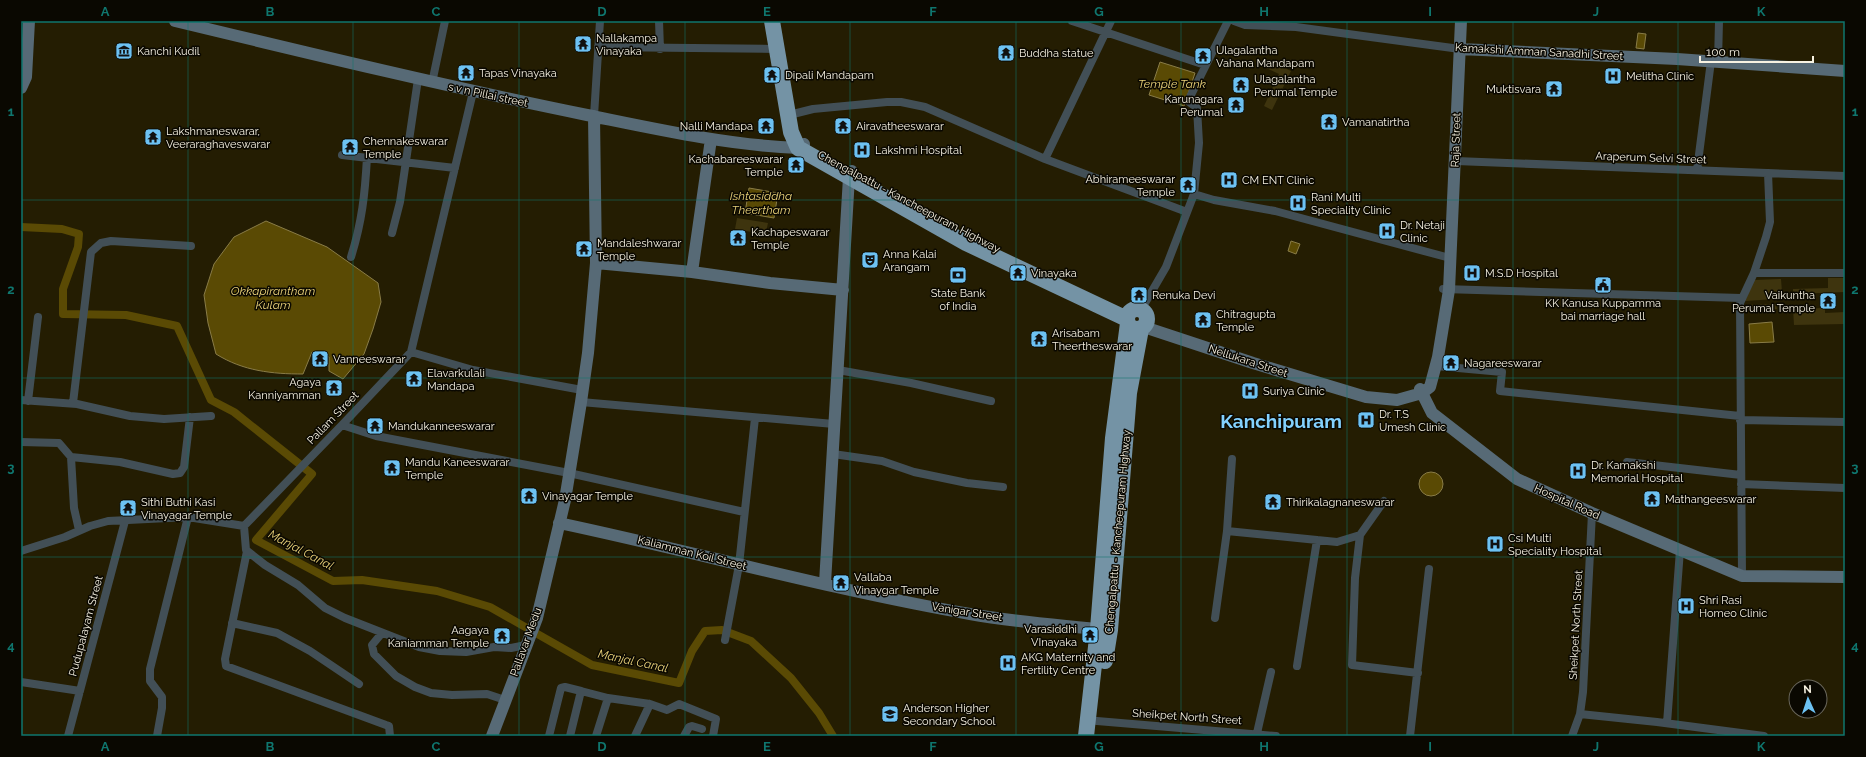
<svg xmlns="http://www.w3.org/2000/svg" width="1866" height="757" viewBox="0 0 1866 757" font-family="Raleway,sans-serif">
	<rect width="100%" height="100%" fill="#241d02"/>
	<!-- green -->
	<path fill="#3e340e" d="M1265,59L1291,71L1272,110L1264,106L1279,74L1262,66Z
		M737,218L768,223L765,237L757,236V233L735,229Z
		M1828,278H1845V292L1793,294V289L1828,288Z
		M1781,279L1782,292L1776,293V299L1745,301L1754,280Z
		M1776,304L1777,309L1746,310L1745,305Z
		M1825,308V313L1845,312V324L1794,325L1793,309Z"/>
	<!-- water -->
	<path fill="#5a4a04" stroke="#897c47" d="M1638,33L1646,34L1644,49L1636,48Z
		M1160,62L1195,73L1184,106L1149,95Z
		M749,188L778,193L774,218L745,213Z
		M266,221L327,247L378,283L381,302L373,329L364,354L343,379L329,371V357L312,352L303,374C272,374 243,371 216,354L208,323L204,295L214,264L234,237Z
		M1291,241L1300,244L1296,254L1288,251Z
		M1772,322L1774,342L1750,343L1749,324Z
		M1419 484a12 12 0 1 1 24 0a12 12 0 1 1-24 0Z"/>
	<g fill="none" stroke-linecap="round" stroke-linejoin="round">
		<!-- canal -->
		<path stroke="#5a4a04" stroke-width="8" d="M21,227L62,229L79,234L78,247L63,289V314L126,315L177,326L211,400L234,412L312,474L256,540L333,581L362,580L437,591L490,607L592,665L679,683L692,651L705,631L722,630L751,641L791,678L819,713L833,736"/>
		<!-- street -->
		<path stroke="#424f56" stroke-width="8" d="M659,21L660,49
			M1072,21L1205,65
			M1228,21L1188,101L1197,108L1199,143L1194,194L1214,200L1275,211L1450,258
			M1234,21L1245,25L1296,27L1460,49
			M598,47L777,49
			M1718,62L1719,21
			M432,83L445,21
			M793,114L813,109L887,102H901L925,107L1045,159L1187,212
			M594,116L600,21
			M342,155L455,168
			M1045,159L1111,21
			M1456,161L1845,176
			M1697,170L1711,61
			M392,233L400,202L418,79
			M351,257C362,222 365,194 367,157
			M1754,273H1845
			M1443,289L1741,298
			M1141,310L1166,267L1194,194
			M411,352L473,370L582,390
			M1436,366L1502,372L1500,391L1740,416
			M838,370L911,383L991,401
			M21,400L77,404L130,416L164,419L211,416
			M28,401L38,317
			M581,402L834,424
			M73,403L91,252L101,243L111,241L191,246
			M1740,420L1845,422
			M342,425L376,436L569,473L744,512
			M21,442L59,443L71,457L120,462L173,474L180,473L184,467L190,417
			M833,454L882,461L914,472L967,483L1003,487
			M71,457L74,508L79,530
			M1627,462L1741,475
			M1741,484L1845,488
			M244,526L246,550L265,565L298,585L325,608L345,618L419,647L440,651L466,652L494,647L511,648L526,645
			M1227,531L1337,542L1360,535L1384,501
			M1360,535L1355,578L1352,665L1418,673
			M21,551L65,537L90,526L108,521L188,517L244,526L342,425L411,352L473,92
			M247,551L225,659L226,666L386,725L389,726L390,736
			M1742,576L1740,303L1754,273L1766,237L1770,222L1768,173
			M1215,618L1227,531L1232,459
			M232,623L277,633L310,651L359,684
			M382,633L372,645L374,654L396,676L415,687L431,693L452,695L487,694L505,700
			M725,640L739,565L755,418
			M1297,666L1317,540
			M21,682L80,691
			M1580,714L1657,722L1764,736
			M1097,721L1276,736
			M1667,723L1680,550
			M1257,733L1271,672
			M68,736L125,521
			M157,736L162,708V697L150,681V669L188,517
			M549,736L561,688L565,687L581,691
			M570,736L581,691L608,698L650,704L667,710L679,704L716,719L713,736
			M596,736L608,698
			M635,736L650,704
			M684,736L689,727L692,726L702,729
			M1410,736L1429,569
			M1572,736L1580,714L1583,692L1592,513"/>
		<!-- secondary -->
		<path stroke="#576a76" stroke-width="12" d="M175,21C312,54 449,87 587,115C656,129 727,145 798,148L804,144
			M1460,49L1677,59L1845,71
			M21,88L26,77L29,21
			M711,139L692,272L770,283L843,290
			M596,263L692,272
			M1144,327L1253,363L1366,397L1397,400L1422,393L1430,387L1438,357L1449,290L1461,21
			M1420,389L1432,413L1517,479L1592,513L1742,576L1845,577
			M559,523C696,552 832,590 970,614C1014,622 1060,625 1105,630
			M825,583L849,177L852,171
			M492,736L537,618L565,500L581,402L588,353L596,263L594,116"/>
		<!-- highway -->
		<path stroke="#7493a5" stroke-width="16" d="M772,21L791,132L798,148L966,243L1127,319
			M1127 319a10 10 0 1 1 20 0a10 10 0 1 1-20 0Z
			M1105,661L1110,630L1129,393L1141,329
			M1086,736L1098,629L1113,438L1128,323"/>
	</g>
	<!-- grid -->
	<path fill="none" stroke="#0f766e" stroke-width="1" stroke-opacity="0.55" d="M188,21V736M353,21V736M519,21V736M685,21V736M850,21V736M1016,21V736M1181,21V736M1347,21V736M1513,21V736M1678,21V736M21,200H1845M21,378H1845M21,557H1845"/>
	<!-- icons -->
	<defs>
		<g id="temple-square" transform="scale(0.9)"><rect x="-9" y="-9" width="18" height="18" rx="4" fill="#6dc2f3" stroke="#0a0801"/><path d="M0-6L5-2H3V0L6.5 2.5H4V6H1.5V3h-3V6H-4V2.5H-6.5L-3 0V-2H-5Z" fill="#111"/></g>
		<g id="museum-square" transform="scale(0.9)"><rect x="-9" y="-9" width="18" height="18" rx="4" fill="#6dc2f3" stroke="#0a0801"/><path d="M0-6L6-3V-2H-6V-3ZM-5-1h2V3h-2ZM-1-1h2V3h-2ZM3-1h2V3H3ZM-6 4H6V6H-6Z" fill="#111"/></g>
		<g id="hospital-square" transform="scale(0.9)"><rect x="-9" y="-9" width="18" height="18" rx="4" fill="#6dc2f3" stroke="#0a0801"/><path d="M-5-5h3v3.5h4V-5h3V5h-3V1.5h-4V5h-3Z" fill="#111"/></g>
		<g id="theatre-square" transform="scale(0.9)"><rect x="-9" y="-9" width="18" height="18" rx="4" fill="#6dc2f3" stroke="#0a0801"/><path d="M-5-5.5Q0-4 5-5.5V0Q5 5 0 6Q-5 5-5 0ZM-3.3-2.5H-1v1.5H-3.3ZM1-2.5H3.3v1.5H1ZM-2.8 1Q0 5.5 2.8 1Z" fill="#111"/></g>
		<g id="bank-square" transform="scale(0.9)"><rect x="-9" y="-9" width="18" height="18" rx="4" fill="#6dc2f3" stroke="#0a0801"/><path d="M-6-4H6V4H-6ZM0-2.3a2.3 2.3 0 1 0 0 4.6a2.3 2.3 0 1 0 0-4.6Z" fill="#111"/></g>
		<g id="civic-square" transform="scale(0.9)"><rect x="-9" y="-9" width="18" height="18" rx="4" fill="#6dc2f3" stroke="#0a0801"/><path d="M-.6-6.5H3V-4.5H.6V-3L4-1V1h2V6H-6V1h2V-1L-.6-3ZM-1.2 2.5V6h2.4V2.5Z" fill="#111"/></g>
		<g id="school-square" transform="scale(0.9)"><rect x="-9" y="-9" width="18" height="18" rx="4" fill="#6dc2f3" stroke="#0a0801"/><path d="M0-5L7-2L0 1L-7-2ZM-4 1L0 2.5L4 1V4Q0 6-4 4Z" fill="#111"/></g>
	</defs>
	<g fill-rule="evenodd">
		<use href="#temple-square" x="583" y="44"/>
		<use href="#museum-square" x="124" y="51"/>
		<use href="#temple-square" x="1006" y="53"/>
		<use href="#temple-square" x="1203" y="56"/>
		<use href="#temple-square" x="466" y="73"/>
		<use href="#temple-square" x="772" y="75"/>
		<use href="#hospital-square" x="1613" y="76"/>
		<use href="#temple-square" x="1241" y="85"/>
		<use href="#temple-square" x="1554" y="89"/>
		<use href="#temple-square" x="1236" y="105"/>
		<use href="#temple-square" x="1329" y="122"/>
		<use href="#temple-square" x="766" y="126"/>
		<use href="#temple-square" x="843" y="126"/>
		<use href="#temple-square" x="153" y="137"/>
		<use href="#temple-square" x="350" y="147"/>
		<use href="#hospital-square" x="862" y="150"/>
		<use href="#temple-square" x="796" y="165"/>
		<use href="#hospital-square" x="1229" y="180"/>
		<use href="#temple-square" x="1188" y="185"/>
		<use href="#hospital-square" x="1298" y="203"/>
		<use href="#hospital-square" x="1387" y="231"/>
		<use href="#temple-square" x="738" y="238"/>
		<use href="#temple-square" x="584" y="249"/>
		<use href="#theatre-square" x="870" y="260"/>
		<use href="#temple-square" x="1018" y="273"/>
		<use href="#hospital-square" x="1472" y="273"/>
		<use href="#bank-square" x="958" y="275"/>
		<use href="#civic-square" x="1603" y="285"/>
		<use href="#temple-square" x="1139" y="295"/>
		<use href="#temple-square" x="1828" y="301"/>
		<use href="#temple-square" x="1203" y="320"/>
		<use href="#temple-square" x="1039" y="339"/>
		<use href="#temple-square" x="320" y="359"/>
		<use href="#temple-square" x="1451" y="363"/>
		<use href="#temple-square" x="414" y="379"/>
		<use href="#temple-square" x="334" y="388"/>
		<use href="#hospital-square" x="1250" y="391"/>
		<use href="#hospital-square" x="1366" y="420"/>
		<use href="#temple-square" x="375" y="426"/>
		<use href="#temple-square" x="392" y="468"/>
		<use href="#hospital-square" x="1578" y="471"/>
		<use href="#temple-square" x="529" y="496"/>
		<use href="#temple-square" x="1652" y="499"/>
		<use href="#temple-square" x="1273" y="502"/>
		<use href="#temple-square" x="128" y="508"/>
		<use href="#hospital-square" x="1495" y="544"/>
		<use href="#temple-square" x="841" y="583"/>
		<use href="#hospital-square" x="1686" y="606"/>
		<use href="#temple-square" x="1090" y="635"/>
		<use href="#temple-square" x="502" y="636"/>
		<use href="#hospital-square" x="1008" y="663"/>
		<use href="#school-square" x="890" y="714"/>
	</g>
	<g text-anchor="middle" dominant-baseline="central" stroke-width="3" stroke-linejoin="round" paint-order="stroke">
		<!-- poi labels -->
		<g font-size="11" fill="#f7f2e2" stroke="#0a0801" text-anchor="start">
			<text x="596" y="38">Nallakampa<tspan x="596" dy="13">Vinayaka</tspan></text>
			<text x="1216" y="50">Ulagalantha<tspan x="1216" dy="13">Vahana Mandapam</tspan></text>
			<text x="137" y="51">Kanchi Kudil</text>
			<text x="1019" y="53">Buddha statue</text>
			<text x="479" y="73">Tapas Vinayaka</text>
			<text x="785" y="75">Dipali Mandapam</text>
			<text x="1626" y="76">Melitha Clinic</text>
			<text x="1254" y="79">Ulagalantha<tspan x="1254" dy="13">Perumal Temple</tspan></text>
			<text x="1541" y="89" text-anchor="end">Muktisvara</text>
			<text x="1223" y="99" text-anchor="end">Karunagara<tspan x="1223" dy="13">Perumal</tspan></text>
			<text x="1342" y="122">Vamanatirtha</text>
			<text x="753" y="126" text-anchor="end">Nalli Mandapa</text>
			<text x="856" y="126">Airavatheeswarar</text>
			<text x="166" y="131">Lakshmaneswarar,<tspan x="166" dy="13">Veeraraghaveswarar</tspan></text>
			<text x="363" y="141">Chennakeswarar<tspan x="363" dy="13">Temple</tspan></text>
			<text x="875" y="150">Lakshmi Hospital</text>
			<text x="783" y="159" text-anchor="end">Kachabareeswarar<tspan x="783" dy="13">Temple</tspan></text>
			<text x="1175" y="179" text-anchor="end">Abhirameeswarar<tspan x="1175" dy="13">Temple</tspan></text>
			<text x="1242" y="180">CM ENT Clinic</text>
			<text x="1311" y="197">Rani Multi<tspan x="1311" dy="13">Speciality Clinic</tspan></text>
			<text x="1400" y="225">Dr. Netaji<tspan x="1400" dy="13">Clinic</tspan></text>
			<text x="751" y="232">Kachapeswarar<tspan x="751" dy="13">Temple</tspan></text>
			<text x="597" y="243">Mandaleshwarar<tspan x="597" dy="13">Temple</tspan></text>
			<text x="883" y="254">Anna Kalai<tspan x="883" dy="13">Arangam</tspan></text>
			<text x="1031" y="273">Vinayaka</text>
			<text x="1485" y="273">M.S.D Hospital</text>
			<text x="958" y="293" text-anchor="middle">State Bank<tspan x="958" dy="13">of India</tspan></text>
			<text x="1152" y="295">Renuka Devi</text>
			<text x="1815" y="295" text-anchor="end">Vaikuntha<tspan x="1815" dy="13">Perumal Temple</tspan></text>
			<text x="1603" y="303" text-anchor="middle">KK Kanusa Kuppamma<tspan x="1603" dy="13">bai marriage hall</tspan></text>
			<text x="1216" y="314">Chitragupta<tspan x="1216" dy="13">Temple</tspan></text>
			<text x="1052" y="333">Arisabam<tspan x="1052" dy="13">Theertheswarar</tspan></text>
			<text x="333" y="359">Vanneeswarar</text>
			<text x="1464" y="363">Nagareeswarar</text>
			<text x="427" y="373">Elavarkulali<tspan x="427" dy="13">Mandapa</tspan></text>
			<text x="321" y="382" text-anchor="end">Agaya<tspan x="321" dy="13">Kanniyamman</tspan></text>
			<text x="1263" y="391">Suriya Clinic</text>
			<text x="1379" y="414">Dr. T.S<tspan x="1379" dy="13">Umesh Clinic</tspan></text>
			<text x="388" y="426">Mandukanneeswarar</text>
			<text x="405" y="462">Mandu Kaneeswarar<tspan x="405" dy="13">Temple</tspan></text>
			<text x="1591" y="465">Dr. Kamakshi<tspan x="1591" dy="13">Memorial Hospital</tspan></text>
			<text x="542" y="496">Vinayagar Temple</text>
			<text x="1665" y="499">Mathangeeswarar</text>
			<text x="141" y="502">Sithi Buthi Kasi<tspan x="141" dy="13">Vinayagar Temple</tspan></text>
			<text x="1286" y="502">Thirikalagnaneswarar</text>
			<text x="1508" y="538">Csi Multi<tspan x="1508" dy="13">Speciality Hospital</tspan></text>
			<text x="854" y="577">Vallaba<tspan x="854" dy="13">Vinaygar Temple</tspan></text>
			<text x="1699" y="600">Shri Rasi<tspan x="1699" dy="13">Homeo Clinic</tspan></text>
			<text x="1077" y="629" text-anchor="end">Varasiddhi<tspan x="1077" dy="13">VInayaka</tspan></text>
			<text x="489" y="630" text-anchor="end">Aagaya<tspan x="489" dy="13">Kaniamman Temple</tspan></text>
			<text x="1021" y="657">AKG Maternity and<tspan x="1021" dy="13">Fertility Centre</tspan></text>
			<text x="903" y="708">Anderson Higher<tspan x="903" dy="13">Secondary School</tspan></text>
		</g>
		<!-- street labels -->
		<g font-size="11" fill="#f7f2e2" stroke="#0a0801">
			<text transform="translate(1539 52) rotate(3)">Kamakshi Amman Sanadhi Street</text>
			<text transform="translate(488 95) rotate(12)">s v n Pillai street</text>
			<text transform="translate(1456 140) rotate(-88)">Raja Street</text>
			<text transform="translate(1651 158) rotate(2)">Araperum Selvi Street</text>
			<text transform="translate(909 202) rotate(28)">Chengalpattu - Kancheepuram Highway</text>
			<text transform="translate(1248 361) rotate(18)">Nellukara Street</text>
			<text transform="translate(333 418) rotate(-46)">Pallam Street</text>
			<text transform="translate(1567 502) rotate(24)">Hospital Road</text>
			<text transform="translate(1118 532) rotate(-85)">Chengalpattu - Kancheepuram Highway</text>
			<text transform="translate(692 553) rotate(14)">Kaliamman Koil Street</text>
			<text transform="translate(967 612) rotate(9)">Vanigar Street</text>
			<text transform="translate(1576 625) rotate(-87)">Sheikpet North Street</text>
			<text transform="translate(86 626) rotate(-75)">Pudupalayam Street</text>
			<text transform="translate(526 642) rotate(-70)">Pallavar Medu</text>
			<text transform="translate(1187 717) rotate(4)">Sheikpet North Street</text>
		</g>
		<!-- water labels -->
		<g font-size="12" font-style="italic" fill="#ead279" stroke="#0a0801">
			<text x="1172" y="84">Temple Tank</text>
			<text x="761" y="196">Ishtasiddha<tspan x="761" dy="14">Theertham</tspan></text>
			<text x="273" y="291">Okkapirantham<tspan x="273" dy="14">Kulam</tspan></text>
			<text transform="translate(301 550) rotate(28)">Manjal Canal</text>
			<text transform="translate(633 661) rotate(12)">Manjal Canal</text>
		</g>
		<!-- town labels -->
		<g font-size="19" font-weight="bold" fill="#83d1fe" stroke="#0a0801">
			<text x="1281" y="421">Kanchipuram</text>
		</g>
	</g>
	<!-- border -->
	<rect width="1866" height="757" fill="none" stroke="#0a0801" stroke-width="44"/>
	<!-- north arrow -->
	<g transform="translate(1808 699) rotate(357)"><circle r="19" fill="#0a0801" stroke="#69665b"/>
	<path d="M0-3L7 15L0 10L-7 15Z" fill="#6dc2f3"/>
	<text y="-6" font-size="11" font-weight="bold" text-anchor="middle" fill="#f7f2e2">N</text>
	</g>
	<!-- scale -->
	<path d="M1700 56v6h113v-6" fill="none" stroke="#f7f2e2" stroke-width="2"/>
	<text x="1706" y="56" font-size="12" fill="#f7f2e2" stroke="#0a0801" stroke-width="3" paint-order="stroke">100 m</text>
	<rect x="22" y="22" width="1822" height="713" fill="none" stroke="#0f766e" stroke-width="1.5"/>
	<g font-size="13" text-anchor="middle" font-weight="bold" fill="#0f766e">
		<text x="105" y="16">A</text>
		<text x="270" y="16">B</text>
		<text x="436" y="16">C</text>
		<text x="602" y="16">D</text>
		<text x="767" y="16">E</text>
		<text x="933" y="16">F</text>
		<text x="1099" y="16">G</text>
		<text x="1264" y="16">H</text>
		<text x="1430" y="16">I</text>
		<text x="1596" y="16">J</text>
		<text x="1761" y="16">K</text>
		<text x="11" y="116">1</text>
		<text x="1855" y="116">1</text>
		<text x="11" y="294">2</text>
		<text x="1855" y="294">2</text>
		<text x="11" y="472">3</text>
		<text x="1855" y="472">3</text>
		<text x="11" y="650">4</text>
		<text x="1855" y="650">4</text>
		<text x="105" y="751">A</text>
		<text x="270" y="751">B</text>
		<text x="436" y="751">C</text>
		<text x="602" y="751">D</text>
		<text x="767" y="751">E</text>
		<text x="933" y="751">F</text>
		<text x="1099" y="751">G</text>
		<text x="1264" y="751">H</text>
		<text x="1430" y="751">I</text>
		<text x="1596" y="751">J</text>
		<text x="1761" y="751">K</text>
	</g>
</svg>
